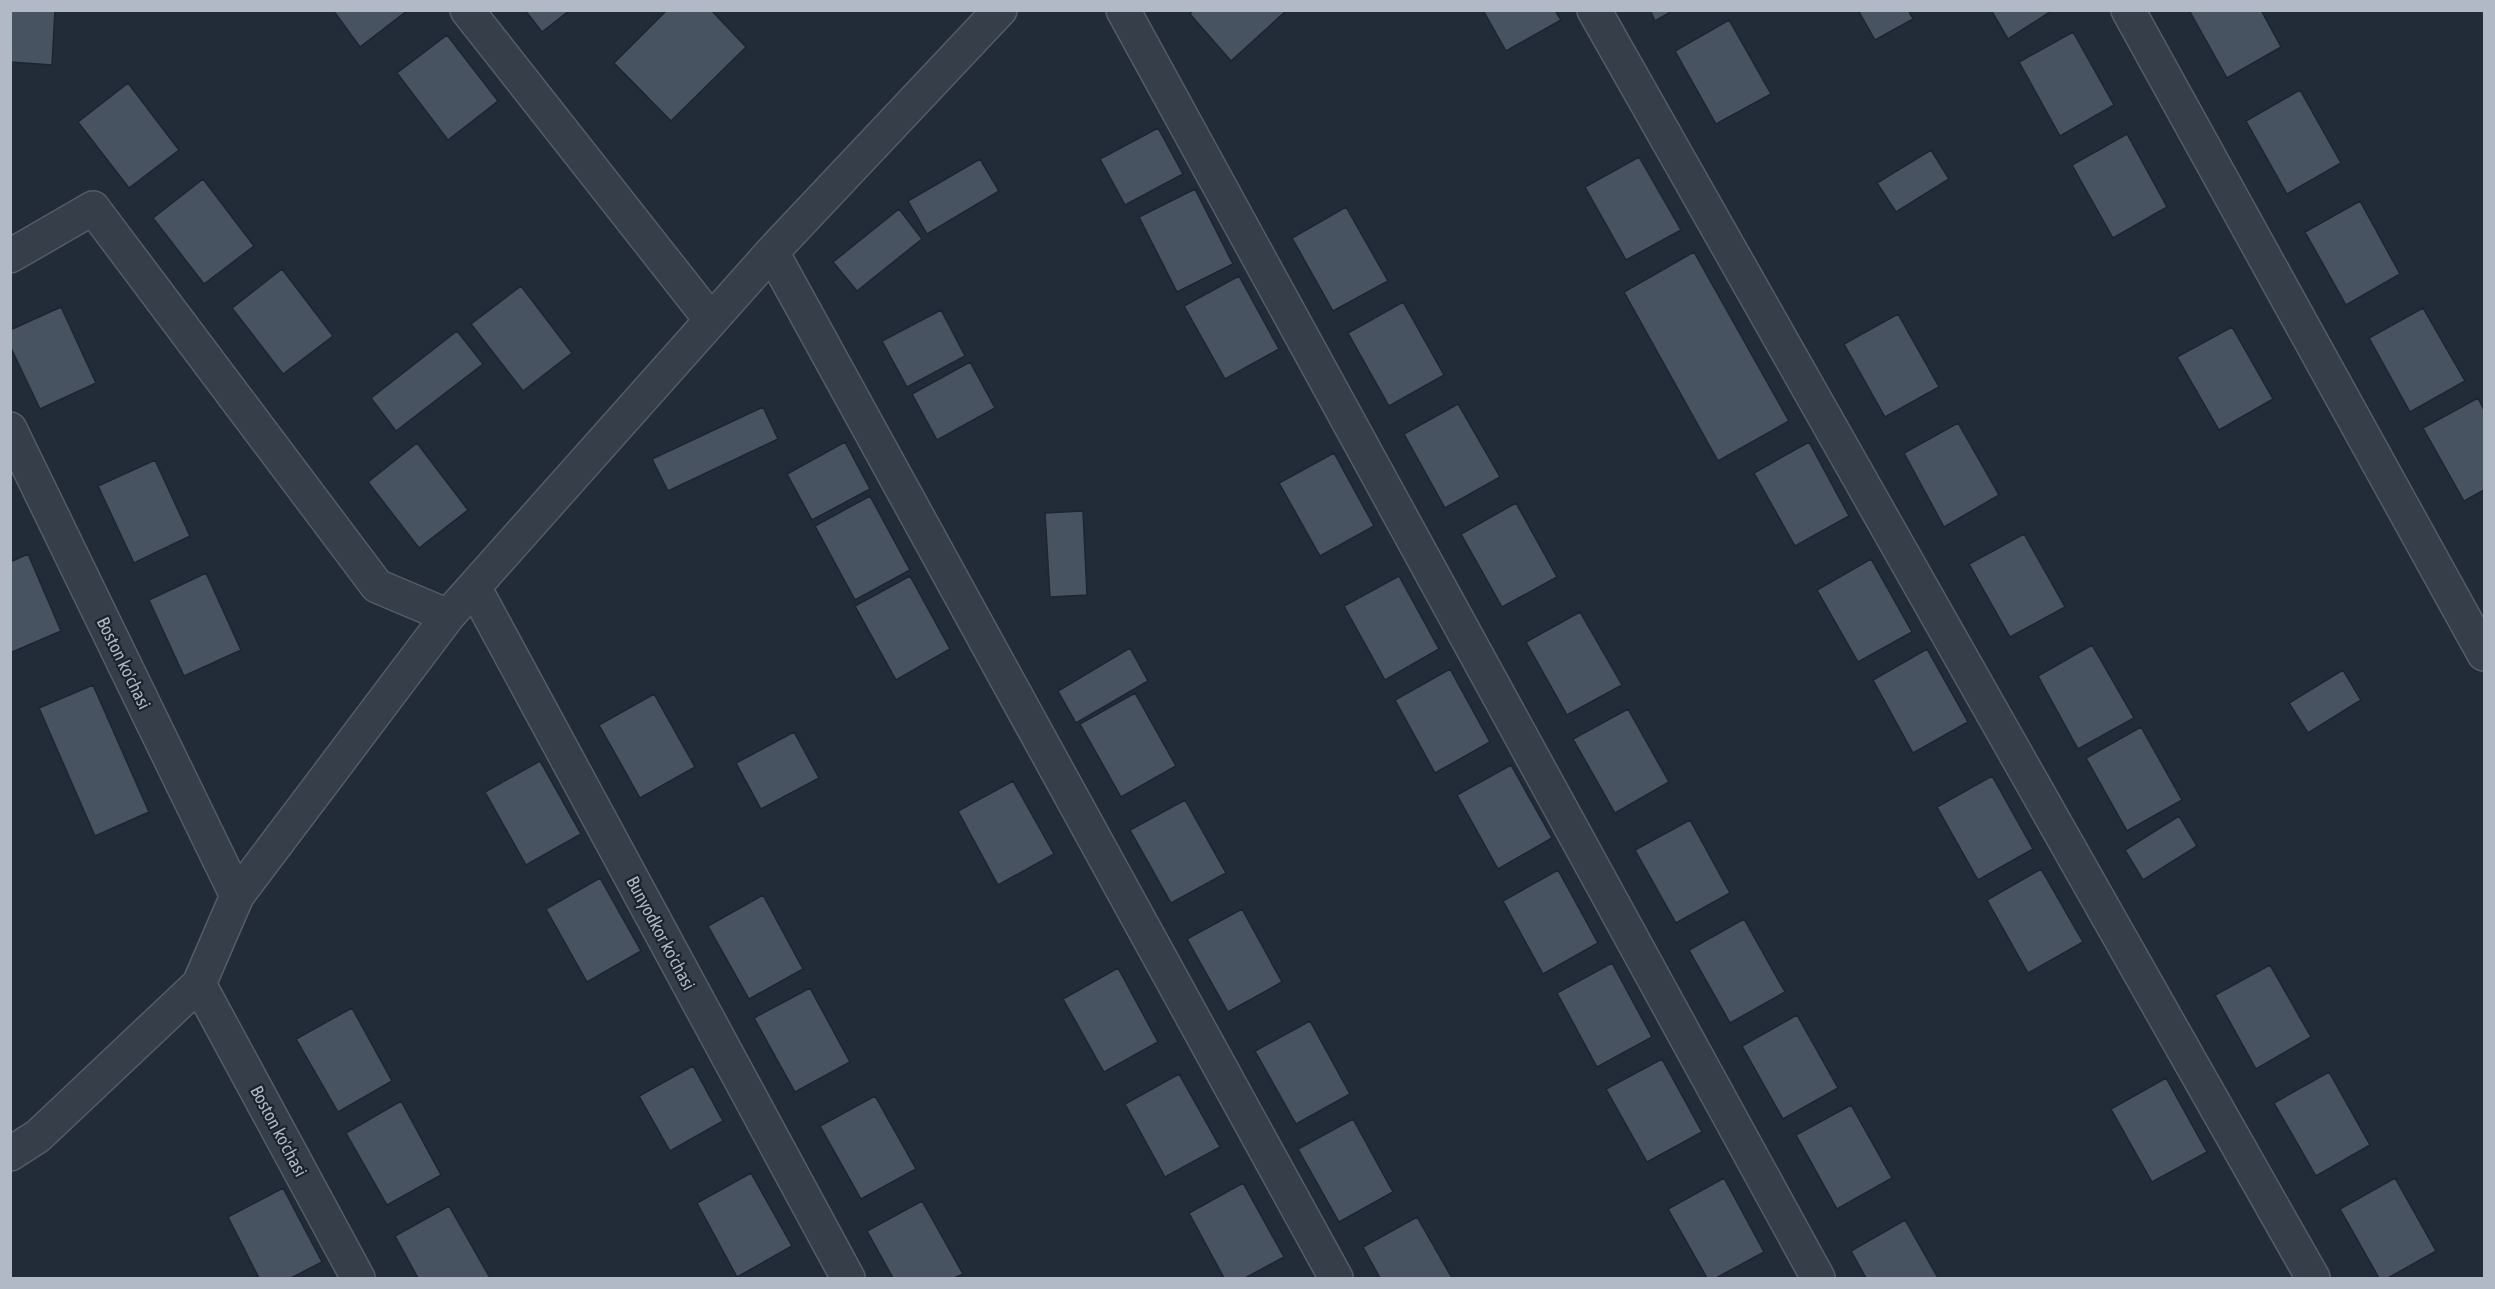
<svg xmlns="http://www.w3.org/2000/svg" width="2495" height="1289" viewBox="0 0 2495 1289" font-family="'Asap Condensed',sans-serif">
	<rect width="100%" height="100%" fill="#222c39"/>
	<!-- building -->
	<path fill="#485362" stroke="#1d2530" stroke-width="1.5" d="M10,10H55L52,65L10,62Z
		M333,10H408L360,47Z
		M525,10H570L542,32Z
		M667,10H711L746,47L671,121L614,63Z
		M1193,10H1287L1231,61L1190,14Z
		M1483,10H1555L1561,20L1506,51Z
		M1650,10H1674L1655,21Z
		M1858,10H1908L1913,19L1875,40Z
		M1991,10H2053L2008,39Z
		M2189,10H2261L2281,47L2227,78Z
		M1729,20L1771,94L1716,124L1675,51Z
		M2073,32L2114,105L2060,136L2019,62Z
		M447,35L498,101L448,140L397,73Z
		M128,83L179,150L129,188L78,122Z
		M2300,90L2341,163L2287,194L2246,121Z
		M1158,128L1183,174L1125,205L1100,159Z
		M2127,134L2167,207L2113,238L2072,165Z
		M1931,150L1949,179L1896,212L1877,183Z
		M1639,157L1681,230L1626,260L1585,187Z
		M980,159L999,191L927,234L908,201Z
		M203,179L254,246L204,284L153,218Z
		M1195,189L1233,264L1177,292L1139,217Z
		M2360,201L2400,274L2346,305L2305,232Z
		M1346,207L1388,281L1333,311L1292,238Z
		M899,209L922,239L857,291L833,262Z
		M1694,252L1789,421L1718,461L1624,292Z
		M282,269L333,336L283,374L232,308Z
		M1239,276L1279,349L1225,379L1184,306Z
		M521,286L572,353L523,391L471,324Z
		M1403,302L1444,375L1389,406L1348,333Z
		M61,307L96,383L40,409L10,346V330Z
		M2423,308L2465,381L2410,412L2369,338Z
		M941,310L965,356L907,387L882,341Z
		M1898,314L1939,387L1885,417L1844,344Z
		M2232,327L2273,399L2219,430L2177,357Z
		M457,331L483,364L396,431L371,398Z
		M970,362L995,408L937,440L912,394Z
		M2478,398L2484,410V490L2464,501L2423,428Z
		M1458,404L1500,477L1445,508L1404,434Z
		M763,407L778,439L668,491L652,459Z
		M1958,423L1999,495L1944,527L1904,453Z
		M845,442L870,489L812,520L787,474Z
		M1809,442L1849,516L1795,546L1754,473Z
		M417,443L468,510L419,548L368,482Z
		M1334,453L1374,526L1320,556L1279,483Z
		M155,460L190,536L134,563L98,486Z
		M870,496L910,570L855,600L815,526Z
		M1516,503L1557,577L1502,607L1461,534Z
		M1083,511L1087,595L1050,597L1045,513Z
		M2024,534L2065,607L2010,637L1969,564Z
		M28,554L61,631L10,653V562Z
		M1871,559L1912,632L1858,662L1817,590Z
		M206,573L241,650L184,676L149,600Z
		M910,576L950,649L896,680L855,606Z
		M1399,576L1439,649L1385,680L1344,606Z
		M1580,612L1622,685L1567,715L1526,642Z
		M2092,645L2134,718L2078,749L2038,676Z
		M1130,648L1148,681L1076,723L1058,691Z
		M1927,649L1968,722L1913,753L1873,680Z
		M1450,669L1490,742L1435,773L1395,700Z
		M2343,670L2361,700L2308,733L2289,703Z
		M93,685L149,812L95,836L39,708Z
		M1135,693L1176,766L1121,797L1080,724Z
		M654,694L695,767L640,798L599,725Z
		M1628,709L1669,782L1615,813L1573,739Z
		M2141,727L2182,800L2127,831L2086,758Z
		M794,732L819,778L761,809L736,763Z
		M540,761L581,834L526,865L485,792Z
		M1511,765L1552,838L1498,869L1457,795Z
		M1992,776L2033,849L1978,880L1937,807Z
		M1013,781L1054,854L998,885L958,811Z
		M1185,800L1226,873L1171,903L1130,830Z
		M2179,816L2197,846L2143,880L2125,850Z
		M1690,820L1730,893L1676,923L1635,850Z
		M2041,869L2083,942L2028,973L1987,900Z
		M1558,870L1598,943L1543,974L1503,901Z
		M600,878L641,951L587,982L546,909Z
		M763,895L803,969L749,999L708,926Z
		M1242,909L1282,982L1228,1012L1187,939Z
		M1744,919L1785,992L1730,1023L1689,950Z
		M1612,963L1652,1037L1597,1067L1557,993Z
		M2270,965L2311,1037L2256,1069L2215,995Z
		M1118,968L1158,1042L1104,1072L1063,999Z
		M810,988L850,1062L795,1092L754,1018Z
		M352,1008L392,1081L338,1112L296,1039Z
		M1797,1015L1838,1088L1783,1119L1742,1046Z
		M1310,1021L1350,1094L1296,1124L1255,1051Z
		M1662,1059L1702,1132L1647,1162L1606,1089Z
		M693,1066L723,1121L670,1151L639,1096Z
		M2329,1072L2370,1145L2316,1176L2274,1103Z
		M1179,1074L1220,1147L1165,1177L1125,1104Z
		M2166,1078L2207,1152L2152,1182L2111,1109Z
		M875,1096L916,1169L861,1199L820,1126Z
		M401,1101L441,1175L387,1205L346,1133Z
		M1851,1105L1892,1178L1837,1209L1796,1135Z
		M1353,1119L1393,1192L1339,1222L1298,1149Z
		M751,1173L792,1246L737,1277L697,1203Z
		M1724,1178L1764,1252L1716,1278H1707L1668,1209Z
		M2395,1178L2436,1251L2388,1278H2379L2340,1209Z
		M1243,1183L1284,1257L1245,1278H1224L1189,1213Z
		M283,1188L322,1262L291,1278H259L228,1217Z
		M922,1201L963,1274L954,1278H893L867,1231Z
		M449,1206L490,1278H418L395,1236Z
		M1417,1217L1452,1278H1380L1363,1247Z
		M1905,1220L1938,1278H1866L1851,1251Z"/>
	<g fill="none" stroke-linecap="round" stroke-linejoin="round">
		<!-- minor casing -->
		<g stroke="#535c67" stroke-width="36">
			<path id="minor" d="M467,10L711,320
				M1123,10L1818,1278
				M1594,10L2313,1278
				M2128,10L2484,654
				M772,252L1336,1278
				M10,256L93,208L377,586L448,616
				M10,429L237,896
				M474,587L848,1278
				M199,984L358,1278
				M10,1154L38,1136L199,984L237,896L448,616L772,252L1000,10"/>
		</g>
		<!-- minor -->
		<use href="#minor" stroke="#353e49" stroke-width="33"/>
	</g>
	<g text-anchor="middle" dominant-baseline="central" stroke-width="4.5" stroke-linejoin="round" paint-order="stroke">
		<!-- street labels -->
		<g font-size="18" fill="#b0b9c5" stroke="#1b232e">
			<text transform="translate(124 663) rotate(64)">Boston ko'chasi</text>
			<text transform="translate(661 933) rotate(62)">Bunyodkor ko'chasi</text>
			<text transform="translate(279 1131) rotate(62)">Boston ko'chasi</text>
		</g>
	</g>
	<!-- border -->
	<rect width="2495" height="1289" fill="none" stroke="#b0b9c5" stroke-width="24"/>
</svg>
